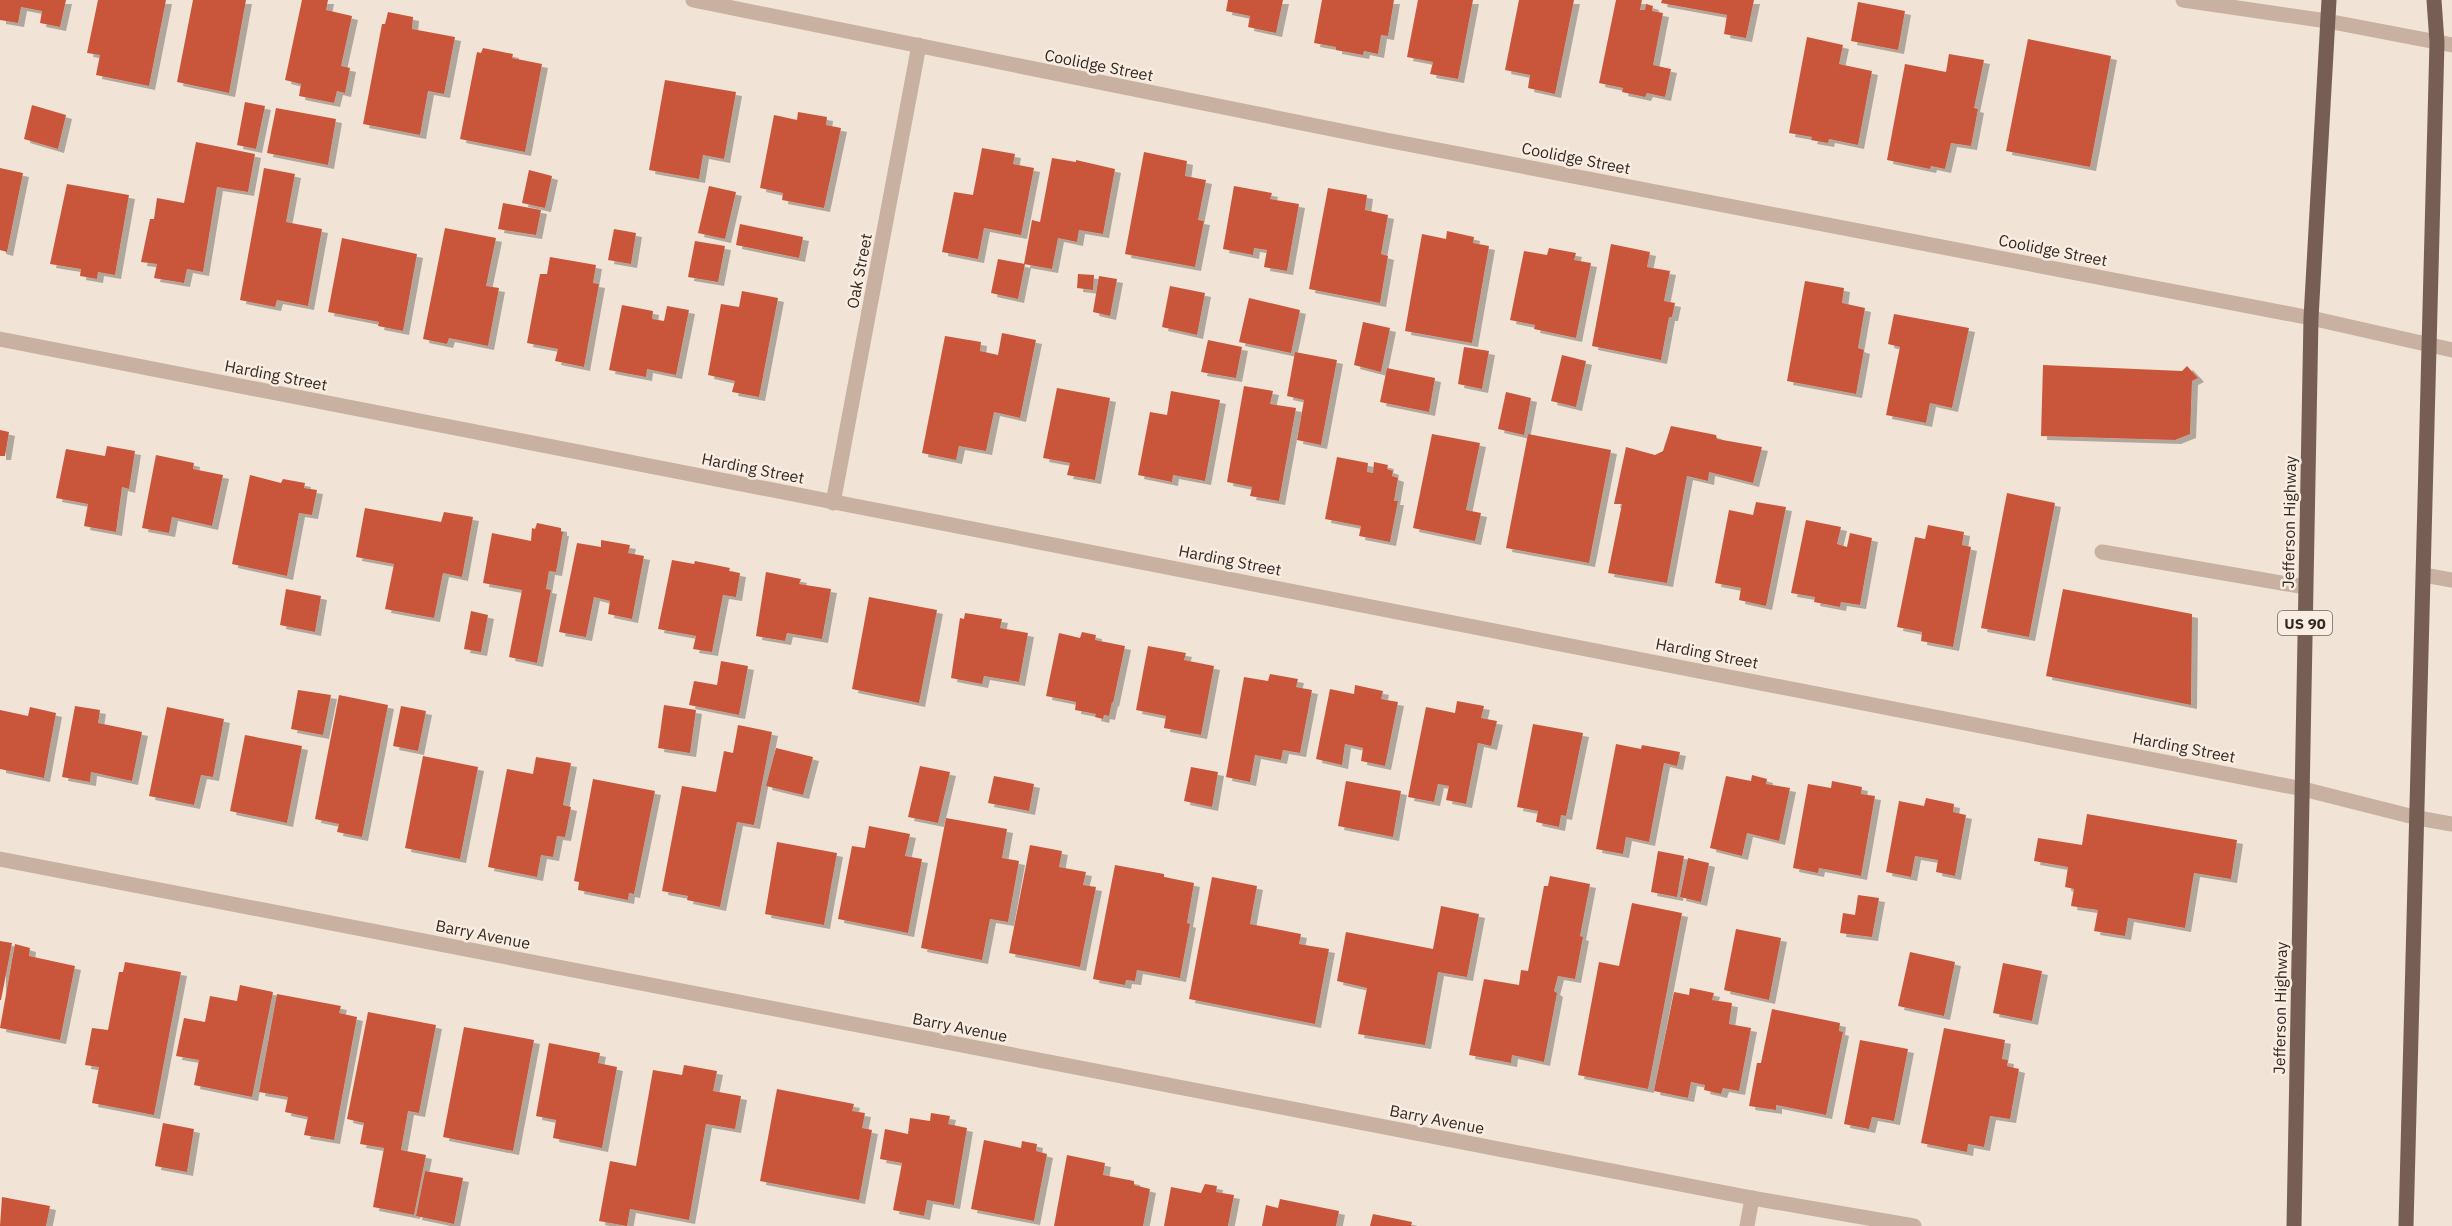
<svg xmlns="http://www.w3.org/2000/svg" width="2452" height="1226" viewBox="0 0 2452 1226" font-family="'IBM Plex Sans',sans-serif">
	<defs>
		<filter id="shadow"><feDropShadow dx="6" dy="4" stdDeviation="0" flood-color="#0004"/></filter>
	</defs>
	<rect width="100%" height="100%" fill="#f1e3d5"/>
	<!-- building -->
	<path fill="#c9573b" filter="url(#shadow)" d="M0,0H66L60,27L40,23L42,11L21,7L18,23L0,20Z
		M98,0H166L149,86L96,75L100,55L87,53Z
		M193,0H246L229,93L177,82Z
		M302,0H328L326,10L352,16L341,66L350,68L345,93L337,91L334,103L299,96L301,84L285,80Z
		M1228,0H1283L1276,33L1248,27L1250,16L1226,11Z
		M1322,0H1394L1388,36L1381,35L1378,54L1364,51L1363,55L1336,50V47L1314,43Z
		M1418,0H1473L1458,79L1430,74L1433,62L1407,57Z
		M1519,0H1574L1555,94L1528,88L1530,75L1505,70Z
		M1616,0H1642L1640,10H1645L1646,4L1653,6L1652,11L1663,13L1653,65L1671,69L1665,97L1647,93L1645,97L1622,92L1623,88L1599,83Z
		M1662,0H1754L1746,38L1724,34L1727,15L1661,3Z
		M1858,2L1905,11L1898,50L1851,41Z
		M388,12L413,17L412,29L455,37L444,94L428,91L420,135L363,124L382,24H385Z
		M1807,37L1843,45L1839,64L1872,71L1858,145L1829,139L1828,143L1811,140L1812,137L1789,133Z
		M2028,39L2111,56L2090,167L2006,151Z
		M483,48L513,54L512,58L542,64L525,152L460,139L477,52L481,53Z
		M1949,54L1984,60L1974,108L1978,109L1971,146L1951,143L1945,169L1931,166L1930,169L1887,160L1905,64L1946,72Z
		M665,80L736,92L724,159L703,155L699,179L649,170Z
		M245,102L265,106L256,149L237,145Z
		M32,105L66,115L58,149L24,139Z
		M276,108L336,119L328,165L267,153Z
		M798,112L827,117L826,125L841,128L824,208L782,200L783,193L760,188L774,115L797,120Z
		M196,142L255,154L248,192L217,187L203,272L187,269L184,283L154,278L157,264L141,262L150,219H154L157,198L184,203Z
		M982,148L1015,154L1013,164L1034,168L1021,235L984,228L978,259L942,252L954,192L973,195Z
		M1144,152L1187,161L1185,176L1206,180L1198,220L1204,221L1195,267L1125,254Z
		M1052,158L1076,162V160L1115,169L1103,234L1079,230L1077,242L1058,238L1052,269L1024,264L1032,220L1040,222Z
		M0,168L23,173L7,252L0,250Z
		M264,168L295,174L286,222L322,229L308,306L277,300L275,307L240,300Z
		M529,170L552,176L545,208L522,203Z
		M67,184L129,195L115,275L98,272L97,279L80,276L81,269L50,264Z
		M709,186L736,192L725,239L698,233Z
		M1234,186L1272,193L1270,199L1299,204L1287,271L1264,267L1267,250L1254,248L1253,255L1223,249Z
		M1328,188L1367,195L1365,210L1388,215L1381,254L1388,256L1380,303L1309,289Z
		M503,203L541,210L536,235L498,229Z
		M740,224L803,237L799,258L736,245Z
		M445,228L496,238L486,286L499,288L488,346L449,338L447,344L423,339Z
		M614,229L636,233L631,264L608,260Z
		M1447,231L1474,237L1473,243L1489,246L1472,343L1405,331L1422,234L1446,239Z
		M342,238L417,254L403,331L378,326L379,322L328,312Z
		M695,241L725,246L718,282L688,277Z
		M1611,244L1650,252L1647,267L1670,271L1664,301L1675,303L1672,317H1669L1661,360L1592,346Z
		M1549,248L1576,253L1574,260L1591,263L1576,338L1534,329L1535,325L1510,320L1524,251L1547,255Z
		M550,257L596,265L593,283L599,284L584,367L555,361L558,349L527,343L540,274H547Z
		M998,259L1025,264L1018,299L991,293Z
		M1078,274L1094,275L1093,290L1077,288Z
		M1099,276L1117,279L1110,316L1093,312Z
		M1805,281L1844,288L1842,303L1865,308L1858,348L1864,350L1856,394L1787,381Z
		M1170,286L1205,293L1197,335L1162,327Z
		M742,291L778,298L759,397L732,392L735,381L708,375L721,304L739,307Z
		M1249,298L1300,310L1291,353L1239,342Z
		M622,305L653,311L652,319L664,321L667,306L689,310L676,375L647,369L646,377L609,370Z
		M1894,314L1969,328L1952,408L1930,403L1926,423L1886,415L1900,347L1888,344Z
		M1363,322L1390,328L1381,372L1354,365Z
		M1002,333L1036,340L1020,418L994,412L986,451L959,446L956,460L922,453L945,336L981,342L980,351L998,355Z
		M1208,340L1242,347L1236,378L1201,372Z
		M1464,347L1489,351L1482,389L1458,384Z
		M1295,352L1337,360L1321,445L1297,440L1304,400L1287,396Z
		M1562,355L1586,361L1576,407L1551,401Z
		M2043,365L2182,371L2187,366L2198,378L2192,381L2190,434L2175,440L2041,436Z
		M1387,368L1435,378L1429,412L1380,402Z
		M1244,386L1273,391L1270,404L1296,408L1279,501L1250,496L1252,487L1227,482Z
		M1057,388L1110,398L1095,480L1067,475L1070,463L1043,458Z
		M1171,391L1220,400L1205,481L1173,475L1172,482L1138,475L1150,412L1167,415Z
		M1506,392L1531,398L1524,435L1498,429Z
		M1671,426L1716,435L1717,439L1762,447L1753,483L1709,472L1708,481L1687,476L1667,583L1608,573L1622,504H1614L1626,447L1655,455L1663,451Z
		M0,430L9,432L5,456H0Z
		M1432,434L1480,443L1466,510L1481,513L1475,541L1413,528Z
		M1528,434L1611,450L1589,563L1506,548Z
		M107,446L135,451L129,489L122,487L116,532L84,526L88,504L56,498L66,449L105,456Z
		M156,455L194,463L193,469L223,475L212,526L172,517L169,533L142,528Z
		M1337,457L1368,463L1367,472L1373,473L1374,462L1388,465L1387,469L1393,471L1392,476L1398,478L1394,501H1398L1390,542L1359,536L1361,526L1325,519Z
		M250,475L281,483L283,479L305,483L304,488L317,490L312,515L299,513L287,576L232,564Z
		M2007,493L2055,503L2029,637L1981,628Z
		M1756,502L1786,507L1766,606L1739,600L1741,588L1715,583L1729,510L1753,515Z
		M365,508L441,522L444,512L473,517L462,577L443,573L434,618L385,609L394,564L356,557Z
		M1806,520L1841,527L1837,544L1847,547L1850,533L1872,538L1860,605L1841,602L1840,607L1814,602L1815,597L1791,593Z
		M537,523L561,528V532H563L556,572L549,571L546,589L551,590L537,663L509,657L522,590L483,583L492,533L531,541L532,528L535,529Z
		M1928,525L1964,532L1962,545L1971,547L1953,647L1921,641L1922,632L1897,627L1915,537L1925,539Z
		M601,540L630,545L628,553L644,556L632,619L608,614L610,601L594,597L586,637L559,632L577,543L601,547Z
		M672,560L694,564L695,561L730,568L729,571L740,573L736,597L723,595L712,652L693,649L696,636L658,629Z
		M766,572L801,579L799,584L831,589L822,639L787,633L785,641L756,636Z
		M286,589L321,596L315,632L280,625Z
		M2063,589L2192,614L2191,705L2046,676Z
		M869,597L937,610L919,703L852,689Z
		M471,611L488,615L481,652L464,649Z
		M965,613L1002,619L1000,628L1028,633L1019,682L984,676L982,684L951,678L960,618L964,619Z
		M1082,632L1096,635L1095,640L1125,646L1113,703L1112,702L1109,716L1104,715L1103,719L1095,717L1096,714L1075,710L1076,702L1046,696L1059,633L1080,638Z
		M1148,646L1186,653L1184,660L1214,666L1201,735L1164,728L1166,716L1136,710Z
		M721,661L748,666L739,715L689,705L694,681L717,685Z
		M1270,674L1298,679L1296,687L1312,690L1300,753L1283,750L1281,760L1255,755L1250,782L1226,777L1244,677L1268,681Z
		M1355,685L1383,691L1381,699L1398,702L1385,766L1361,761L1363,748L1345,744L1342,765L1316,759L1330,689L1354,694Z
		M298,690L331,695L323,735L291,729Z
		M339,695L388,705L362,837L337,832L339,824L315,819Z
		M1457,701L1484,706L1481,718L1497,721L1491,746L1478,743L1466,804L1446,800L1449,786L1438,784L1434,802L1408,797L1426,707L1455,713Z
		M664,705L696,710L690,753L658,748Z
		M75,706L100,710L98,723L142,732L132,781L91,772L90,782L62,777Z
		M401,706L426,711L418,751L393,746Z
		M30,707L56,713L44,778L0,769V710L28,716Z
		M167,707L224,719L213,777L201,775L194,805L149,796Z
		M1533,724L1583,733L1566,816L1561,815L1559,827L1536,822L1538,811L1517,807Z
		M738,725L772,732L754,825L737,822L720,907L687,900L688,896L662,891L682,786L716,792L724,751L733,753Z
		M245,735L302,746L287,823L230,811Z
		M1616,744L1641,749L1642,745L1680,752L1677,766L1664,763L1649,842L1626,837L1623,854L1596,849Z
		M776,748L813,757L803,795L766,786Z
		M423,756L478,767L460,859L405,848Z
		M536,757L571,763L563,805L571,807L565,837L557,836L553,857L541,855L537,877L488,867L507,769L533,774Z
		M920,766L950,772L938,823L908,817Z
		M1191,767L1218,772L1212,807L1184,801Z
		M1752,775L1767,779L1766,784L1790,788L1779,841L1747,833L1742,856L1710,848L1726,776L1751,781Z
		M994,776L1034,784L1029,811L988,803Z
		M593,779L655,791L634,894L629,893L628,900L578,890L579,882L574,881Z
		M1346,781L1401,791L1393,837L1338,826Z
		M1832,781L1862,787L1861,794L1875,796L1861,876L1819,868L1818,873L1793,868L1808,784L1831,788Z
		M1926,798L1954,804L1953,812L1966,815L1955,876L1936,872L1938,860L1915,856L1911,877L1886,872L1899,801L1924,806Z
		M2087,814L2237,840L2231,879L2194,873L2185,928L2128,918L2125,936L2094,931L2098,910L2071,906L2074,889L2065,887L2068,867L2034,861L2038,838L2082,845Z
		M946,818L1007,829L1002,858L1019,861L1008,922L990,919L982,960L921,948Z
		M869,826L910,834L905,856L922,859L908,933L838,919L852,846L865,848Z
		M777,842L837,853L824,925L765,914Z
		M1030,845L1062,851L1059,867L1086,872L1083,885L1096,887L1080,967L1009,953Z
		M1658,851L1684,856L1677,897L1651,892Z
		M1688,858L1709,863L1701,902L1680,897Z
		M1115,865L1164,874V877L1194,883L1187,923L1190,924L1180,978L1137,970L1135,981L1126,980L1125,985L1093,979Z
		M1550,876L1590,884L1580,936L1583,937L1575,979L1558,976L1554,991L1557,993L1544,1062L1512,1055L1511,1063L1469,1055L1484,979L1519,985L1521,970L1528,971L1544,886H1548Z
		M1212,877L1257,886L1250,924L1301,934L1299,944L1329,949L1315,1024L1189,999Z
		M1858,895L1879,898L1872,937L1840,933L1843,913L1855,915Z
		M1632,903L1682,913L1648,1089L1578,1075L1599,962L1619,966Z
		M1441,906L1479,914L1467,977L1438,972L1425,1045L1358,1034L1367,988L1337,981L1346,932L1433,949Z
		M1736,929L1781,938L1769,1000L1724,990Z
		M0,941L12,943L1,1000H0Z
		M15,944L30,948L29,956L75,966L60,1040L0,1028Z
		M1910,952L1955,962L1944,1016L1898,1006Z
		M125,962L181,972L154,1115L92,1103L99,1067L85,1065L92,1028L108,1030L119,972H123Z
		M2003,963L2042,971L2032,1021L1993,1013Z
		M240,985L273,992L252,1097L194,1085L199,1060L176,1056L184,1018L205,1022L210,996L237,1001Z
		M1690,988L1714,993L1712,1000L1732,1003L1729,1024L1751,1028L1739,1091L1723,1088L1721,1094L1704,1090L1705,1085L1691,1082L1688,1098L1654,1091L1674,992L1689,995Z
		M277,994L341,1006L339,1013L357,1017L334,1140L304,1135L308,1117L285,1112L288,1097L259,1092Z
		M1772,1009L1840,1023L1839,1031L1843,1032L1826,1115L1776,1105V1110L1749,1106L1757,1063H1761Z
		M368,1012L436,1025L419,1113L408,1111L401,1150L426,1155L414,1215L373,1207L384,1148L360,1144L364,1123L347,1119Z
		M464,1027L534,1040L513,1151L443,1137Z
		M1944,1028L2005,1040L2002,1059L2008,1060L2007,1066L2019,1069L2010,1119L1990,1116L1984,1147L1968,1144L1967,1152L1921,1143Z
		M1860,1040L1908,1049L1894,1121L1872,1117L1869,1129L1844,1124Z
		M549,1043L600,1053L598,1063L617,1067L602,1148L553,1138L556,1120L536,1116Z
		M684,1065L717,1071L713,1091L741,1096L735,1129L706,1124L689,1220L630,1209L627,1226L599,1221L610,1161L636,1166L653,1070L682,1075Z
		M777,1089L854,1104L852,1111L865,1113L862,1128L872,1130L859,1200L760,1181Z
		M931,1113L950,1116L948,1124L967,1128L954,1205L927,1200L924,1216L893,1210L902,1163L880,1159L885,1129L908,1134L910,1118L930,1121Z
		M163,1123L194,1129L187,1172L155,1166Z
		M984,1140L1021,1148L1022,1141L1037,1144L1036,1151L1047,1154L1034,1221L971,1209Z
		M1067,1155L1105,1163L1103,1175L1134,1181V1185L1150,1189L1143,1226H1054Z
		M425,1171L463,1178L454,1224L416,1216Z
		M1205,1184L1217,1186L1216,1192L1234,1195L1228,1226H1164L1171,1187L1201,1193Z
		M2,1197L50,1206L46,1226H0Z
		M1280,1199L1339,1211L1336,1226H1262L1266,1205L1278,1208Z
		M1373,1214L1412,1222L1411,1226H1370Z"/>
	<g fill="none" stroke-linecap="round" stroke-linejoin="round">
		<!-- service -->
		<path stroke="#c9b1a1" stroke-width="15" d="M2183,0L2327,21L2452,45
			M2102,552L2305,587
			M2424,575L2452,580
			M1747,1226L1752,1198"/>
		<!-- minor -->
		<path stroke="#c9b1a1" stroke-width="15" d="M693,0L1386,140L2311,318L2452,350
			M0,339L2303,789L2418,818L2452,824
			M833,503L919,45
			M0,859L1752,1198L1914,1226"/>
		<!-- primary -->
		<path stroke="#765e55" stroke-width="15" d="M2294,1226L2311,318L2329,0
			M2406,1226L2437,42L2434,0"/>
	</g>
	<g text-anchor="middle" dominant-baseline="central" stroke-width="5" stroke-linejoin="round" paint-order="stroke">
		<!-- shield labels -->
		<rect fill="#f9ede1" stroke="#6e635d" stroke-width="1.5" x="2278" y="611" width="54" height="24" rx="4.5"/>
		<g font-size="15" font-weight="bold" fill="#332824">
			<text x="2305" y="623">US 90</text>
		</g>
		<!-- street labels -->
		<g font-size="16" fill="#332824" stroke="#f9ede1">
			<text transform="translate(1099 65) rotate(11)">Coolidge Street</text>
			<text transform="translate(1576 158) rotate(11)">Coolidge Street</text>
			<text transform="translate(2053 250) rotate(11)">Coolidge Street</text>
			<text transform="translate(859 271) rotate(-79)">Oak Street</text>
			<text transform="translate(276 375) rotate(11)">Harding Street</text>
			<text transform="translate(753 468) rotate(11)">Harding Street</text>
			<text transform="translate(2289 522) rotate(-89)">Jefferson Highway</text>
			<text transform="translate(1230 560) rotate(11)">Harding Street</text>
			<text transform="translate(1707 653) rotate(11)">Harding Street</text>
			<text transform="translate(2184 747) rotate(11)">Harding Street</text>
			<text transform="translate(483 934) rotate(11)">Barry Avenue</text>
			<text transform="translate(2280 1008) rotate(-89)">Jefferson Highway</text>
			<text transform="translate(960 1027) rotate(11)">Barry Avenue</text>
			<text transform="translate(1437 1119) rotate(11)">Barry Avenue</text>
		</g>
	</g>
</svg>
